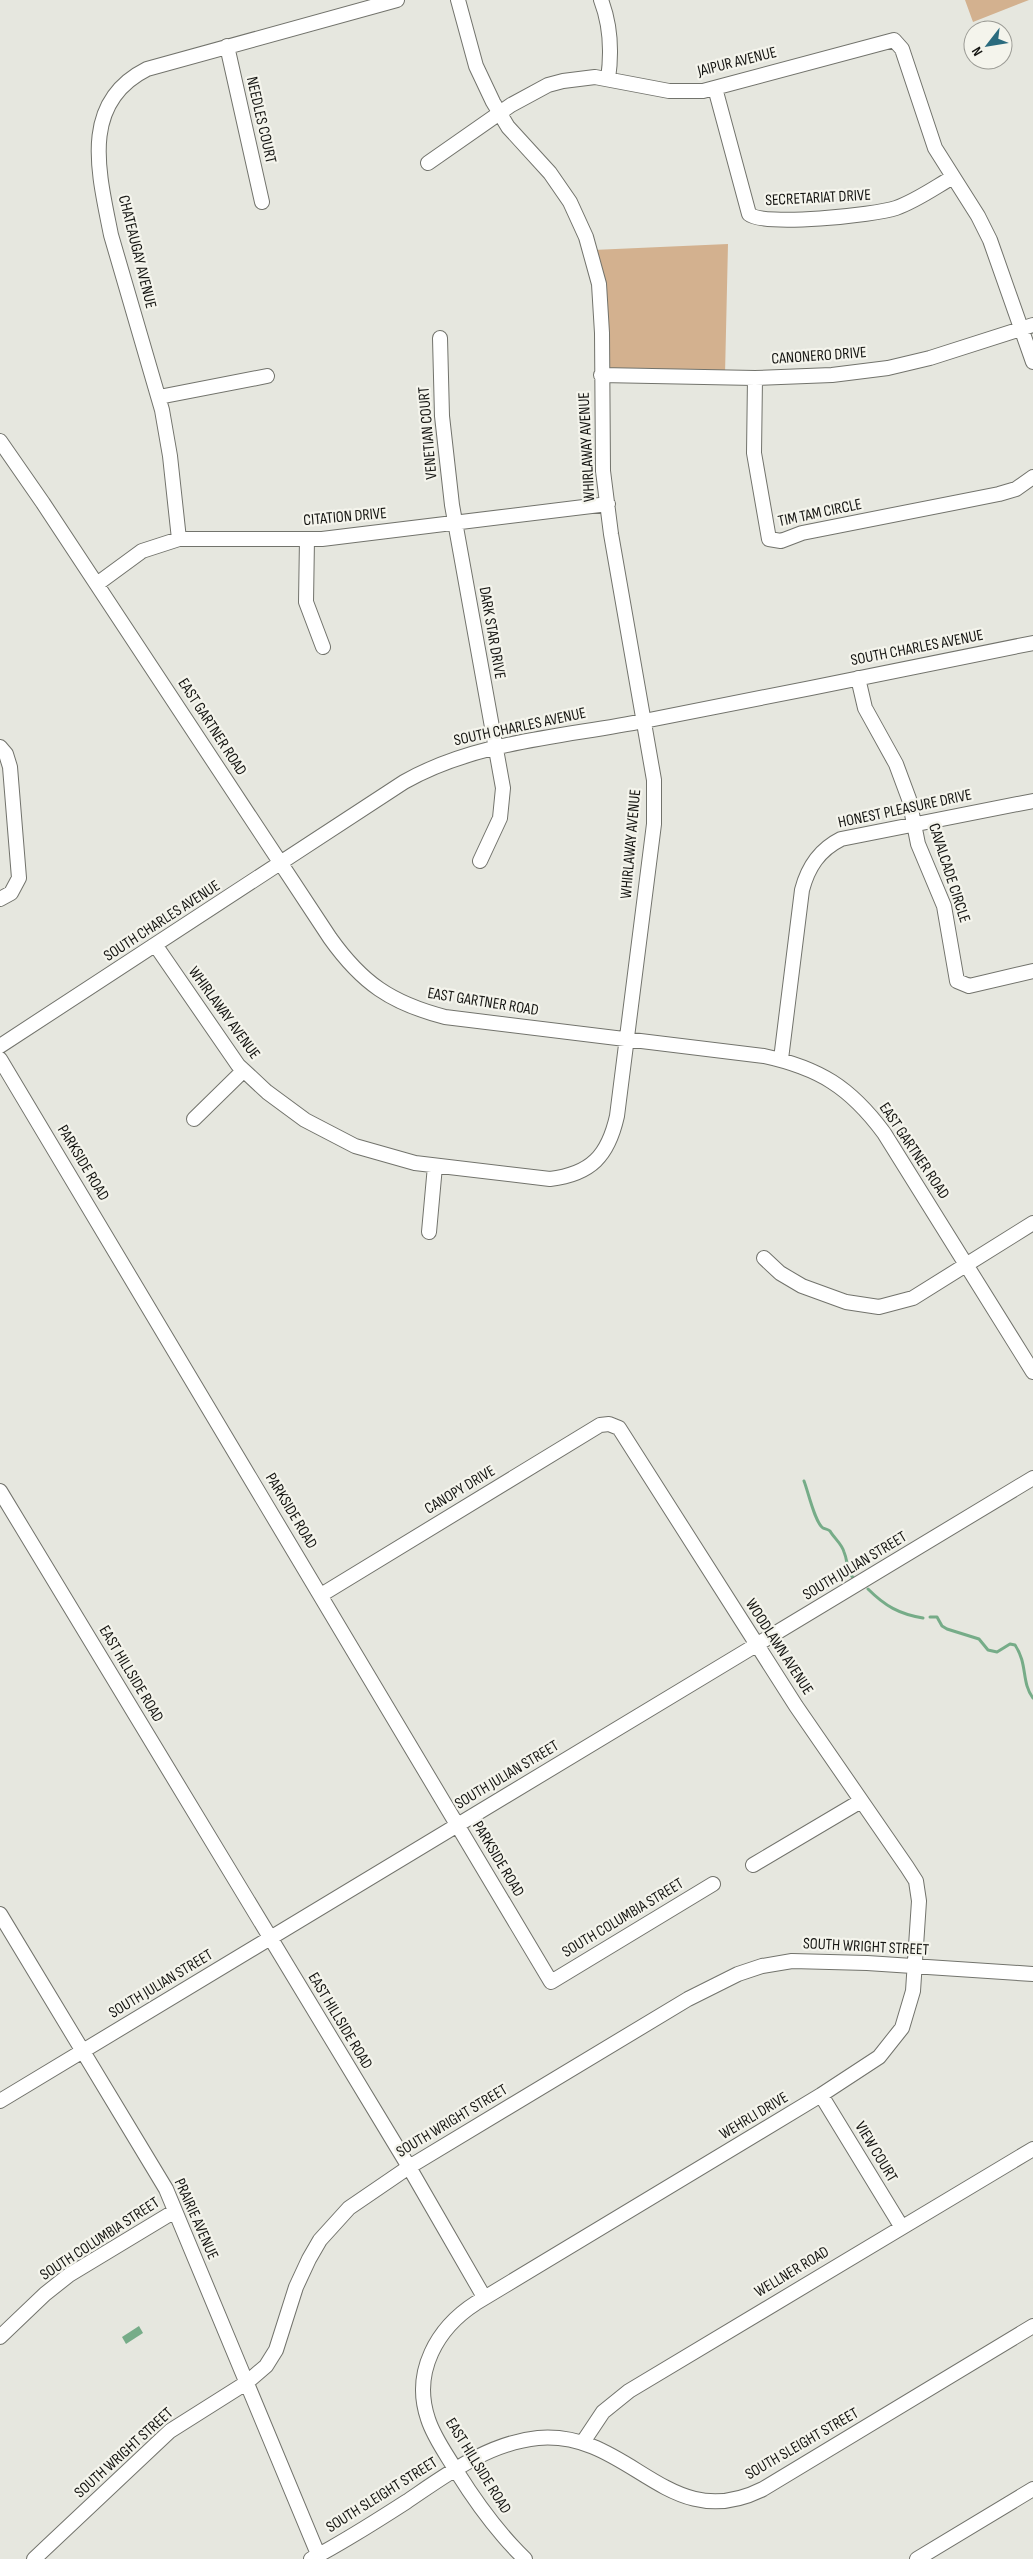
<svg xmlns="http://www.w3.org/2000/svg" width="1033" height="2559" viewBox="0 0 1033 2559" font-family="'Sofia Sans Condensed',sans-serif">
	<rect width="100%" height="100%" fill="#e6e7df"/>
	<!-- green -->
	<path fill="#d3b18f" d="M965,0H1029L973,22Z
		M728,244L725,375L604,373L593,250Z"/>
	<!-- water -->
	<path fill="#76ac88" d="M139,2326L143,2333L126,2344L122,2337Z"/>
	<g fill="none" stroke-linecap="round" stroke-linejoin="round">
		<!-- stream -->
		<path stroke="#76ac88" stroke-width="3" d="M804,1481C808,1491 815,1523 823,1528C825,1529 828,1529 830,1531C834,1538 842,1544 844,1552C848,1561 846,1570 854,1579
			M868,1589C885,1606 899,1614 923,1618
			M930,1617H937L942,1626L947,1629L979,1639L988,1650L997,1652L1010,1644L1015,1645C1028,1664 1021,1682 1033,1698"/>
		<!-- minor casing -->
		<g stroke="#72736c" stroke-width="16">
			<path id="minor" d="M601,0C611,26 612,51 608,79
				M227,46L262,202
				M715,88L749,214C763,227 875,215 896,208C916,201 934,188 953,177
				M428,163L511,105L548,85L563,81L595,77L669,91H703L894,40L902,49L935,148L978,216L990,240L1033,362
				M440,338L442,416L452,505L503,788L500,818L480,861
				M601,375L755,378L832,375L888,368L930,358L1033,325
				M755,378L754,453L769,539L781,541L802,533L999,494L1016,489L1033,477
				M159,397L267,376
				M0,441L43,503L330,938C362,983 391,1003 445,1017L764,1056C819,1068 850,1087 884,1133L1033,1372
				M179,539L170,456L162,410L111,235C99,174 79,103 147,69L397,0
				M307,539L306,602L323,647
				M97,584L142,551L179,539H322L608,504
				M858,678L865,708L896,764L909,799L918,844L944,906L957,981L969,986L1033,971
				M0,747L6,754L10,767L19,878L11,893L0,899
				M156,946L238,1065L267,1092L305,1120L355,1146L415,1163L550,1179C591,1174 608,1156 617,1116L654,824V780L611,534L603,471L602,333L599,284L586,237L570,202L550,173L508,127L493,102L476,66L458,0
				M0,1046L404,782C476,741 563,737 644,721C774,696 903,669 1033,643
				M0,1059L551,1982L713,1884
				M781,1059L802,890C808,867 819,850 841,839L1033,801
				M194,1119L243,1071
				M429,1232L435,1166
				M764,1258L780,1273L802,1286L846,1302L879,1307L913,1298L1033,1223
				M0,1491L409,2167L484,2297
				M321,1595L600,1425L609,1424L619,1428L796,1706L907,1867L916,1881L919,1901L913,1991L902,2028L879,2057L821,2095L476,2303C437,2328 412,2372 428,2419C434,2438 447,2455 457,2472C477,2504 498,2533 525,2559
				M753,1865L861,1801
				M0,1914L166,2189L320,2559
				M821,2095L901,2226
				M0,2101L1033,1478
				M0,2337L45,2294L69,2275L175,2211
				M583,2442L603,2412L629,2391L1033,2149
				M34,2559L170,2431L246,2383L266,2366L276,2350L296,2287L309,2259L320,2240L349,2208L409,2167L688,1999L738,1974L762,1966L792,1961L867,1963L1033,1974
				M311,2559C344,2542 375,2522 406,2502C446,2475 488,2443 538,2438C631,2430 668,2537 763,2489L1033,2326
				M917,2559L1033,2489"/>
		</g>
		<!-- minor -->
		<use href="#minor" stroke="#fff" stroke-width="14"/>
	</g>
	<g text-anchor="middle" dominant-baseline="central" stroke-width="4.5" stroke-linejoin="round" paint-order="stroke">
		<!-- street labels -->
		<g font-size="16" fill="#151512" stroke="#f4f4ec">
			<text transform="translate(737 62) rotate(-14)">JAIPUR AVENUE</text>
			<text transform="translate(261 120) rotate(77)">NEEDLES COURT</text>
			<text transform="translate(818 198) rotate(-3)">SECRETARIAT DRIVE</text>
			<text transform="translate(137 252) rotate(76)">CHATEAUGAY AVENUE</text>
			<text transform="translate(819 356) rotate(-4)">CANONERO DRIVE</text>
			<text transform="translate(428 433) rotate(-95)">VENETIAN COURT</text>
			<text transform="translate(587 447) rotate(-93)">WHIRLAWAY AVENUE</text>
			<text transform="translate(820 513) rotate(-12)">TIM TAM CIRCLE</text>
			<text transform="translate(345 517) rotate(-5)">CITATION DRIVE</text>
			<text transform="translate(492 633) rotate(80)">DARK STAR DRIVE</text>
			<text transform="translate(917 648) rotate(-11)">SOUTH CHARLES AVENUE</text>
			<text transform="translate(212 727) rotate(57)">EAST GARTNER ROAD</text>
			<text transform="translate(520 727) rotate(-12)">SOUTH CHARLES AVENUE</text>
			<text transform="translate(905 809) rotate(-12)">HONEST PLEASURE DRIVE</text>
			<text transform="translate(631 844) rotate(-85)">WHIRLAWAY AVENUE</text>
			<text transform="translate(949 873) rotate(72)">CAVALCADE CIRCLE</text>
			<text transform="translate(162 921) rotate(-33)">SOUTH CHARLES AVENUE</text>
			<text transform="translate(483 1002) rotate(9)">EAST GARTNER ROAD</text>
			<text transform="translate(224 1013) rotate(54)">WHIRLAWAY AVENUE</text>
			<text transform="translate(914 1151) rotate(56)">EAST GARTNER ROAD</text>
			<text transform="translate(83 1163) rotate(59)">PARKSIDE ROAD</text>
			<text transform="translate(460 1490) rotate(-31)">CANOPY DRIVE</text>
			<text transform="translate(291 1511) rotate(59)">PARKSIDE ROAD</text>
			<text transform="translate(855 1566) rotate(-31)">SOUTH JULIAN STREET</text>
			<text transform="translate(779 1647) rotate(57)">WOODLAWN AVENUE</text>
			<text transform="translate(131 1674) rotate(59)">EAST HILLSIDE ROAD</text>
			<text transform="translate(507 1775) rotate(-31)">SOUTH JULIAN STREET</text>
			<text transform="translate(498 1859) rotate(59)">PARKSIDE ROAD</text>
			<text transform="translate(623 1918) rotate(-31)">SOUTH COLUMBIA STREET</text>
			<text transform="translate(866 1947) rotate(3)">SOUTH WRIGHT STREET</text>
			<text transform="translate(161 1984) rotate(-31)">SOUTH JULIAN STREET</text>
			<text transform="translate(340 2021) rotate(59)">EAST HILLSIDE ROAD</text>
			<text transform="translate(754 2116) rotate(-31)">WEHRLI DRIVE</text>
			<text transform="translate(452 2121) rotate(-31)">SOUTH WRIGHT STREET</text>
			<text transform="translate(876 2152) rotate(59)">VIEW COURT</text>
			<text transform="translate(196 2219) rotate(66)">PRAIRIE AVENUE</text>
			<text transform="translate(100 2239) rotate(-33)">SOUTH COLUMBIA STREET</text>
			<text transform="translate(792 2272) rotate(-31)">WELLNER ROAD</text>
			<text transform="translate(802 2444) rotate(-30)">SOUTH SLEIGHT STREET</text>
			<text transform="translate(124 2453) rotate(-42)">SOUTH WRIGHT STREET</text>
			<text transform="translate(478 2466) rotate(58)">EAST HILLSIDE ROAD</text>
			<text transform="translate(382 2495) rotate(-32)">SOUTH SLEIGHT STREET</text>
		</g>
	</g>
	<!-- north arrow -->
	<g transform="translate(988 45) rotate(239)"><circle r="24" fill="#f4f4ec" stroke="#9b9b95"/>
	<path d="M0-4L9 19L0 12L-9 19Z" fill="#2a6b7e"/>
	<text y="-8" font-size="14" font-weight="bold" text-anchor="middle" fill="#151512">N</text>
	</g>
</svg>
